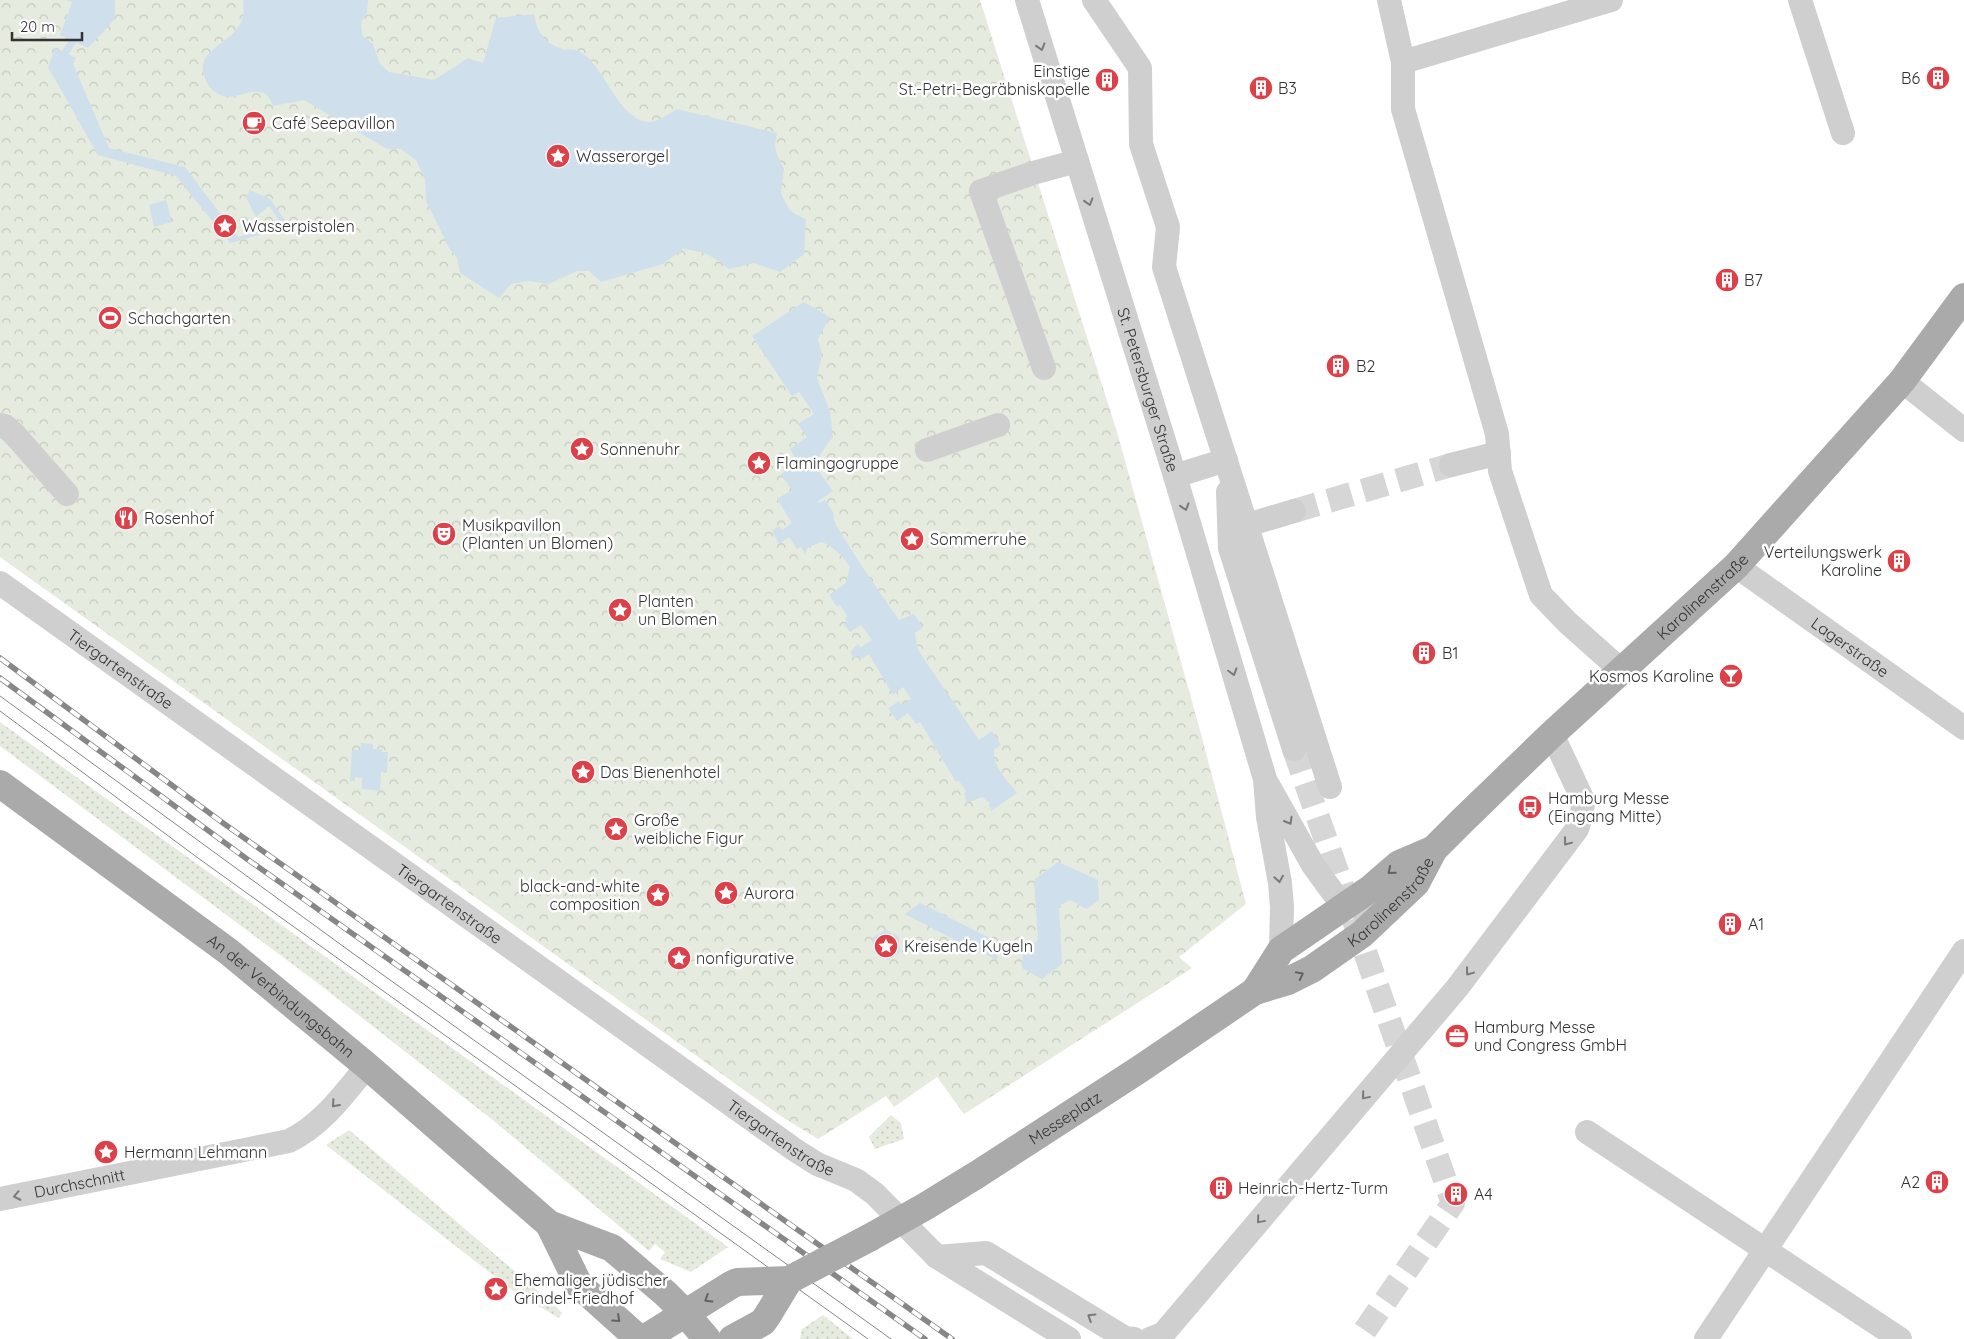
<svg xmlns="http://www.w3.org/2000/svg" width="1964" height="1339" viewBox="0 0 1964 1339" font-family="Quicksand,sans-serif">
	<defs>
		<pattern id="grass-dots" width="8" height="8" patternUnits="userSpaceOnUse" patternTransform="scale(1.25)"><rect width="8" height="8" fill="#e5ebde"/><path d="M2 2h.1M6 6h.1" fill="none" stroke="#c5cabf" stroke-width="1.8" stroke-linecap="round"/></pattern>
		<pattern id="park-crowns" width="20" height="18" patternUnits="userSpaceOnUse" patternTransform="scale(1.25)"><rect width="20" height="18" fill="#e5ebde"/><path d="M2 6a3 3 0 1 1 6 0M12 15a3 3 0 1 1 6 0" fill="none" stroke="#c5cabf"/></pattern>
	</defs>
	<rect width="100%" height="100%" fill="#fff"/>
	<!-- grass -->
	<path fill="url(#grass-dots)" d="M0,722L728,1247L691,1272L660,1259L665,1252L655,1244L649,1251L494,1121L315,981L0,746Z
		M891,1115L901,1123L904,1139L875,1149L869,1137Z
		M349,1130L552,1303L562,1313L559,1318L516,1293L326,1145Z
		M823,1315L853,1339H800L802,1329Z"/>
	<!-- park -->
	<path fill="url(#park-crowns)" d="M0,0H980L1117,432L1201,734L1246,904L1179,957L1192,968L964,1114L937,1077L894,1107L886,1096L818,1139L779,1115L0,557Z"/>
	<!-- water -->
	<path fill="#cfe0ec" d="M66,0H115V19L88,48L60,35L72,2Z
		M243,0H368L367,13L361,22L362,35L373,44L380,64L389,72L434,80L468,58L483,63L496,18L534,14C536,29 544,43 560,48C569,52 573,46 585,55C605,71 619,117 646,122C656,124 669,114 677,109L777,133L775,145L777,155L784,169L781,194L789,209L795,214L806,219L804,254L780,272L754,263L729,269C711,255 706,252 683,249L663,264L601,282L589,271H577L549,284L529,281L511,284L499,298L460,273L457,258L449,248L426,201L425,179L416,160L401,149H387L304,100L273,106C264,77 241,101 223,96C216,94 209,88 206,81C192,51 227,46 239,26C244,19 244,9 243,0Z
		M55,48L76,58L73,64L109,148L185,167L238,237L264,230L278,219L269,206L256,217L246,197L250,190L270,199L285,220L270,232L230,243L176,176L98,155L48,67Z
		M166,200L172,222L154,227L149,205Z
		M804,302L830,317L818,339L822,354L817,378L830,412L833,437C811,466 812,462 833,491L818,501L819,503L825,500L833,512L834,522L861,565L899,620L914,614L923,627L915,633L918,650L979,740L992,731L1001,745L994,750C993,767 1007,780 1017,793L991,811L990,803L982,797L967,803L964,793L966,791L959,781L956,782L920,722L916,724L908,713L897,721L888,708L899,701L901,705L911,699L903,687L893,695L869,654L861,659L858,655L854,658L850,652L858,644L861,647L872,640L861,625L850,632L844,625L847,623L845,619L847,616L840,605L837,607L829,595L846,583L850,567C842,555 835,548 822,542L808,547L805,554L801,547L797,549L789,537L779,544L772,531L779,526L782,530L792,523L777,499L792,490L781,474L798,462L790,449L807,437L798,424L814,414L799,392L792,396L752,336Z
		M361,743L373,744V749H382V752H388L387,772H381L380,791L362,789V778L355,777V781H350L352,750H360Z
		M1058,862L1098,880L1099,900L1087,909L1070,900L1059,906L1062,964L1042,979L1022,968L1023,951L1038,940L1034,880Z
		M920,903L998,942L997,960L977,950L968,955L954,947L953,939L905,914Z
		M886,930L899,937L900,952L888,960L874,953L872,938Z"/>
	<g fill="none" stroke-linecap="round" stroke-linejoin="round">
		<!-- stream -->
		<path stroke="#cfe0ec" stroke-width="7" d="M65,53L73,41"/>
		<!-- minor-tunnel -->
		<path stroke="#d6d6d6" stroke-width="24" stroke-dasharray="24 12" stroke-linecap="butt" d="M1294,511L1451,465
			M1294,749L1453,1203L1359,1339"/>
		<!-- minor -->
		<g stroke="#cfcfcf" stroke-width="24">
			<path id="s1" d="M1027,0L1175,476L1265,779L1268,817L1280,883L1282,907L1281,950"/>
			<path d="M1094,0L1140,68L1141,144L1168,227L1164,267L1330,787"/>
			<path d="M1389,0L1403,62V109L1497,434L1500,471L1541,595L1567,622L1622,671"/>
			<path d="M1800,0L1843,133"/>
			<path d="M1403,62L1611,0"/>
			<path d="M1044,368L981,191L1033,173L1077,161"/>
			<path d="M1902,381L1964,430"/>
			<path d="M0,425L5,426L14,434L67,494"/>
			<path d="M927,450L998,425"/>
			<path d="M1451,465L1499,453"/>
			<path d="M1175,476L1226,460"/>
			<path d="M1228,492L1230,548L1294,749"/>
			<path d="M1247,525L1294,511"/>
			<path id="s2" d="M1736,566L1964,728"/>
			<path id="s3" d="M0,583L795,1150L817,1164L856,1180L875,1194L937,1257L1069,1339"/>
			<path d="M1268,785L1313,865L1334,894L1347,904L1382,915"/>
			<path d="M1587,1132L1900,1339"/>
			<path id="s4" d="M0,1199L289,1141C322,1125 344,1094 367,1066"/>
			<path d="M937,1257L986,1253L1125,1338L1134,1339"/>
			<path d="M1150,1339L1163,1334L1457,988L1577,829L1582,814L1583,800L1552,734"/>
			<path d="M1706,1339L1964,951"/>
		</g>
		<!-- major -->
		<g stroke="#aaa" stroke-width="28">
			<path id="s5" d="M0,784L229,952L367,1066L549,1224L612,1248L666,1294L685,1313L707,1339"/>
			<path d="M1255,991L1281,950L1370,889L1399,864L1434,849"/>
			<path d="M549,1224L579,1285L639,1339"/>
			<path id="s6" d="M869,1238L926,1206L978,1174L1140,1069L1255,991L1288,981L1312,969L1362,934L1416,883L1434,849L1462,821L1552,734L1736,566L1902,381L1964,297"/>
			<path d="M644,1339L731,1285"/>
			<path d="M732,1339L763,1322L769,1313"/>
		</g>
		<!-- tram -->
		<path stroke="#878787" stroke-width="1" d="M0,696L351,952L891,1339
			M0,711L198,858L868,1339"/>
		<!-- rail casing -->
		<g stroke="#878787" stroke-width="5.5">
			<path id="rail" d="M0,658L223,823L952,1339
				M0,678L247,859L925,1339"/>
		</g>
		<!-- rail -->
		<use href="#rail" stroke="#fff" stroke-width="4" stroke-dasharray="11" stroke-linecap="butt"/>
		<!-- major-bridge -->
		<path stroke="#aaa" stroke-width="28" d="M731,1285L737,1282L789,1280L869,1238
			M769,1313L789,1280"/>
	</g>
	<!-- one-way arrows -->
	<defs><path id="oneway-chevron" d="M-2-3.5L2.5 0L-2 3.5" fill="none" stroke-width="1.6" stroke-linecap="round" stroke-linejoin="round" transform="scale(1.25)"/></defs>
	<g stroke="#797979">
		<use href="#oneway-chevron" transform="translate(1041 47) rotate(73)"/>
		<use href="#oneway-chevron" transform="translate(1089 202) rotate(73)"/>
		<use href="#oneway-chevron" transform="translate(1185 507) rotate(73)"/>
		<use href="#oneway-chevron" transform="translate(1233 672) rotate(74)"/>
		<use href="#oneway-chevron" transform="translate(1289 821) rotate(60)"/>
		<use href="#oneway-chevron" transform="translate(1567 842) rotate(127)"/>
		<use href="#oneway-chevron" transform="translate(1279 879) rotate(81)"/>
		<use href="#oneway-chevron" transform="translate(1469 972) rotate(127)"/>
		<use href="#oneway-chevron" transform="translate(1365 1096) rotate(130)"/>
		<use href="#oneway-chevron" transform="translate(335 1104) rotate(132)"/>
		<use href="#oneway-chevron" transform="translate(17 1196) rotate(168)"/>
		<use href="#oneway-chevron" transform="translate(1260 1220) rotate(130)"/>
		<use href="#oneway-chevron" transform="translate(1091 1317) rotate(-148)"/>
	</g>
	<g stroke="#626262">
		<use href="#oneway-chevron" transform="translate(1391 871) rotate(140)"/>
		<use href="#oneway-chevron" transform="translate(1300 975) rotate(-27)"/>
		<use href="#oneway-chevron" transform="translate(708 1299) rotate(148)"/>
		<use href="#oneway-chevron" transform="translate(617 1319) rotate(42)"/>
	</g>
	<!-- icons -->
	<defs>
		<g id="building-disc" transform="scale(1.25)"><circle r="9.5" fill="#dc4149" stroke="#fff"/><path d="M-4-6H4V6H1V3H-1V6H-4ZM-2.5-4.3h1.7v1.8h-1.7ZM.8-4.3h1.7v1.8H.8ZM-2.5-1h1.7V.8h-1.7ZM.8-1h1.7V.8H.8Z" fill="#fff"/></g>
		<g id="cafe-disc" transform="scale(1.25)"><circle r="9.5" fill="#dc4149" stroke="#fff"/><path d="M-5.5-4.5H6V0H3Q3 3.5 0 3.5H-2.5Q-5.5 3.5-5.5 0ZM3-3.2v2h1.7v-2ZM-6 4.5H4V6H-6Z" fill="#fff"/></g>
		<g id="sight-disc" transform="scale(1.25)"><circle r="9.5" fill="#dc4149" stroke="#fff"/><path d="M0-6L1.8-2.2L6-1.7L2.9 1.2L3.7 5.4L0 3.3L-3.7 5.4L-2.9 1.2L-6-1.7L-1.8-2.2Z" fill="#fff"/></g>
		<g id="stadium-disc" transform="scale(1.25)"><circle r="9.5" fill="#dc4149" stroke="#fff"/><path d="M0-5a6.5 5 0 1 0 0 10a6.5 5 0 1 0 0-10ZM-3.5-1.8h7v3.6h-7Z" fill="#fff"/></g>
		<g id="restaurant-disc" transform="scale(1.25)"><circle r="9.5" fill="#dc4149" stroke="#fff"/><path d="M-5-6h1v4h1v-4h1v4h1v-4h1v5L-1.5 .5V6h-2V.5L-5-1ZM5-6V6H3V1.5H1.5Q1.5-4 5-6Z" fill="#fff"/></g>
		<g id="theatre-disc" transform="scale(1.25)"><circle r="9.5" fill="#dc4149" stroke="#fff"/><path d="M-5-5.5Q0-4 5-5.5V0Q5 5 0 6Q-5 5-5 0ZM-3.3-2.5H-1v1.5H-3.3ZM1-2.5H3.3v1.5H1ZM-2.8 1Q0 5.5 2.8 1Z" fill="#fff"/></g>
		<g id="bar-disc" transform="scale(1.25)"><circle r="9.5" fill="#dc4149" stroke="#fff"/><path d="M-6-5H6L.8 .8V4.5H3.5V6h-7V4.5H-.8V.8Z" fill="#fff"/></g>
		<g id="bus-disc" transform="scale(1.25)"><circle r="9.5" fill="#dc4149" stroke="#fff"/><path d="M-5-6H5V4H4V6H2V4H-2V6H-4V4H-5ZM-3.5-4V0h7V-4ZM-3.5 1.2v1.5H-2V1.2ZM2 1.2v1.5H3.5V1.2Z" fill="#fff"/></g>
		<g id="office-disc" transform="scale(1.25)"><circle r="9.5" fill="#dc4149" stroke="#fff"/><path d="M-6-3h4V-5.5h4V-3h4V5H-6ZM-1-4.5V-3h2v-1.5ZM-6 0V1H6V0Z" fill="#fff"/></g>
	</defs>
	<g fill-rule="evenodd">
		<use href="#building-disc" x="1938" y="78"/>
		<use href="#building-disc" x="1107" y="80"/>
		<use href="#building-disc" x="1261" y="88"/>
		<use href="#cafe-disc" x="254" y="123"/>
		<use href="#sight-disc" x="558" y="156"/>
		<use href="#sight-disc" x="225" y="226"/>
		<use href="#building-disc" x="1727" y="280"/>
		<use href="#stadium-disc" x="110" y="318"/>
		<use href="#building-disc" x="1338" y="366"/>
		<use href="#sight-disc" x="582" y="449"/>
		<use href="#sight-disc" x="759" y="463"/>
		<use href="#restaurant-disc" x="126" y="518"/>
		<use href="#theatre-disc" x="444" y="534"/>
		<use href="#sight-disc" x="912" y="539"/>
		<use href="#building-disc" x="1899" y="561"/>
		<use href="#sight-disc" x="620" y="610"/>
		<use href="#building-disc" x="1424" y="653"/>
		<use href="#bar-disc" x="1731" y="676"/>
		<use href="#sight-disc" x="583" y="772"/>
		<use href="#bus-disc" x="1530" y="807"/>
		<use href="#sight-disc" x="616" y="829"/>
		<use href="#sight-disc" x="726" y="893"/>
		<use href="#sight-disc" x="658" y="895"/>
		<use href="#building-disc" x="1730" y="924"/>
		<use href="#sight-disc" x="886" y="946"/>
		<use href="#sight-disc" x="679" y="958"/>
		<use href="#office-disc" x="1457" y="1036"/>
		<use href="#sight-disc" x="106" y="1152"/>
		<use href="#building-disc" x="1937" y="1182"/>
		<use href="#building-disc" x="1221" y="1188"/>
		<use href="#building-disc" x="1456" y="1194"/>
		<use href="#sight-disc" x="496" y="1289"/>
	</g>
	<g text-anchor="middle" dominant-baseline="central" stroke-width="5" stroke-linejoin="round" paint-order="stroke">
		<!-- poi labels -->
		<g font-size="16" fill="#323232" stroke="#fff" text-anchor="start">
			<text x="1090" y="71" text-anchor="end">Einstige<tspan x="1090" dy="18">St.-Petri-Begräbniskapelle</tspan></text>
			<text x="1920" y="78" text-anchor="end">B6</text>
			<text x="1278" y="88">B3</text>
			<text x="272" y="123">Café Seepavillon</text>
			<text x="576" y="156">Wasserorgel</text>
			<text x="242" y="226">Wasserpistolen</text>
			<text x="1744" y="280">B7</text>
			<text x="128" y="318">Schachgarten</text>
			<text x="1356" y="366">B2</text>
			<text x="600" y="449">Sonnenuhr</text>
			<text x="776" y="463">Flamingogruppe</text>
			<text x="144" y="518">Rosenhof</text>
			<text x="462" y="525">Musikpavillon<tspan x="462" dy="18">(Planten un Blomen)</tspan></text>
			<text x="930" y="539">Sommerruhe</text>
			<text x="1882" y="552" text-anchor="end">Verteilungswerk<tspan x="1882" dy="18">Karoline</tspan></text>
			<text x="638" y="601">Planten<tspan x="638" dy="18">un Blomen</tspan></text>
			<text x="1442" y="653">B1</text>
			<text x="1714" y="676" text-anchor="end">Kosmos Karoline</text>
			<text x="600" y="772">Das Bienenhotel</text>
			<text x="1548" y="798">Hamburg Messe<tspan x="1548" dy="18">(Eingang Mitte)</tspan></text>
			<text x="634" y="820">Große<tspan x="634" dy="18">weibliche Figur</tspan></text>
			<text x="640" y="886" text-anchor="end">black-and-white<tspan x="640" dy="18">composition</tspan></text>
			<text x="744" y="893">Aurora</text>
			<text x="1748" y="924">A1</text>
			<text x="904" y="946">Kreisende Kugeln</text>
			<text x="696" y="958">nonfigurative</text>
			<text x="1474" y="1027">Hamburg Messe<tspan x="1474" dy="18">und Congress GmbH</tspan></text>
			<text x="124" y="1152">Hermann Lehmann</text>
			<text x="1920" y="1182" text-anchor="end">A2</text>
			<text x="1238" y="1188">Heinrich-Hertz-Turm</text>
			<text x="1474" y="1194">A4</text>
			<text x="514" y="1280">Ehemaliger jüdischer<tspan x="514" dy="18">Grindel-Friedhof</tspan></text>
		</g>
		<!-- street labels -->
		<g font-size="16" fill="#323232" stroke="#fff">
			<text stroke="none"><textPath href="#s1" startOffset="408">St. Petersburger Straße</textPath></text>
			<text stroke="none"><textPath href="#s6" startOffset="1062">Karolinenstraße</textPath></text>
			<text stroke="none"><textPath href="#s2" startOffset="140">Lagerstraße</textPath></text>
			<text stroke="none"><textPath href="#s3" startOffset="148">Tiergartenstraße</textPath></text>
			<text stroke="none"><textPath href="#s6" startOffset="624">Karolinenstraße</textPath></text>
			<text stroke="none"><textPath href="#s3" startOffset="552">Tiergartenstraße</textPath></text>
			<text stroke="none"><textPath href="#s5" startOffset="352">An der Verbindungsbahn</textPath></text>
			<text stroke="none"><textPath href="#s6" startOffset="230">Messeplatz</textPath></text>
			<text stroke="none"><textPath href="#s3" startOffset="958">Tiergartenstraße</textPath></text>
			<text stroke="none"><textPath href="#s4" startOffset="81">Durchschnitt</textPath></text>
		</g>
	</g>
	<!-- scale -->
	<path d="M12 32v8h70v-8" fill="none" stroke="#323232" stroke-width="2.5"/>
	<text x="20" y="32" font-size="15" fill="#323232" stroke="#ffffff" stroke-width="4" paint-order="stroke">20 m</text>
</svg>
